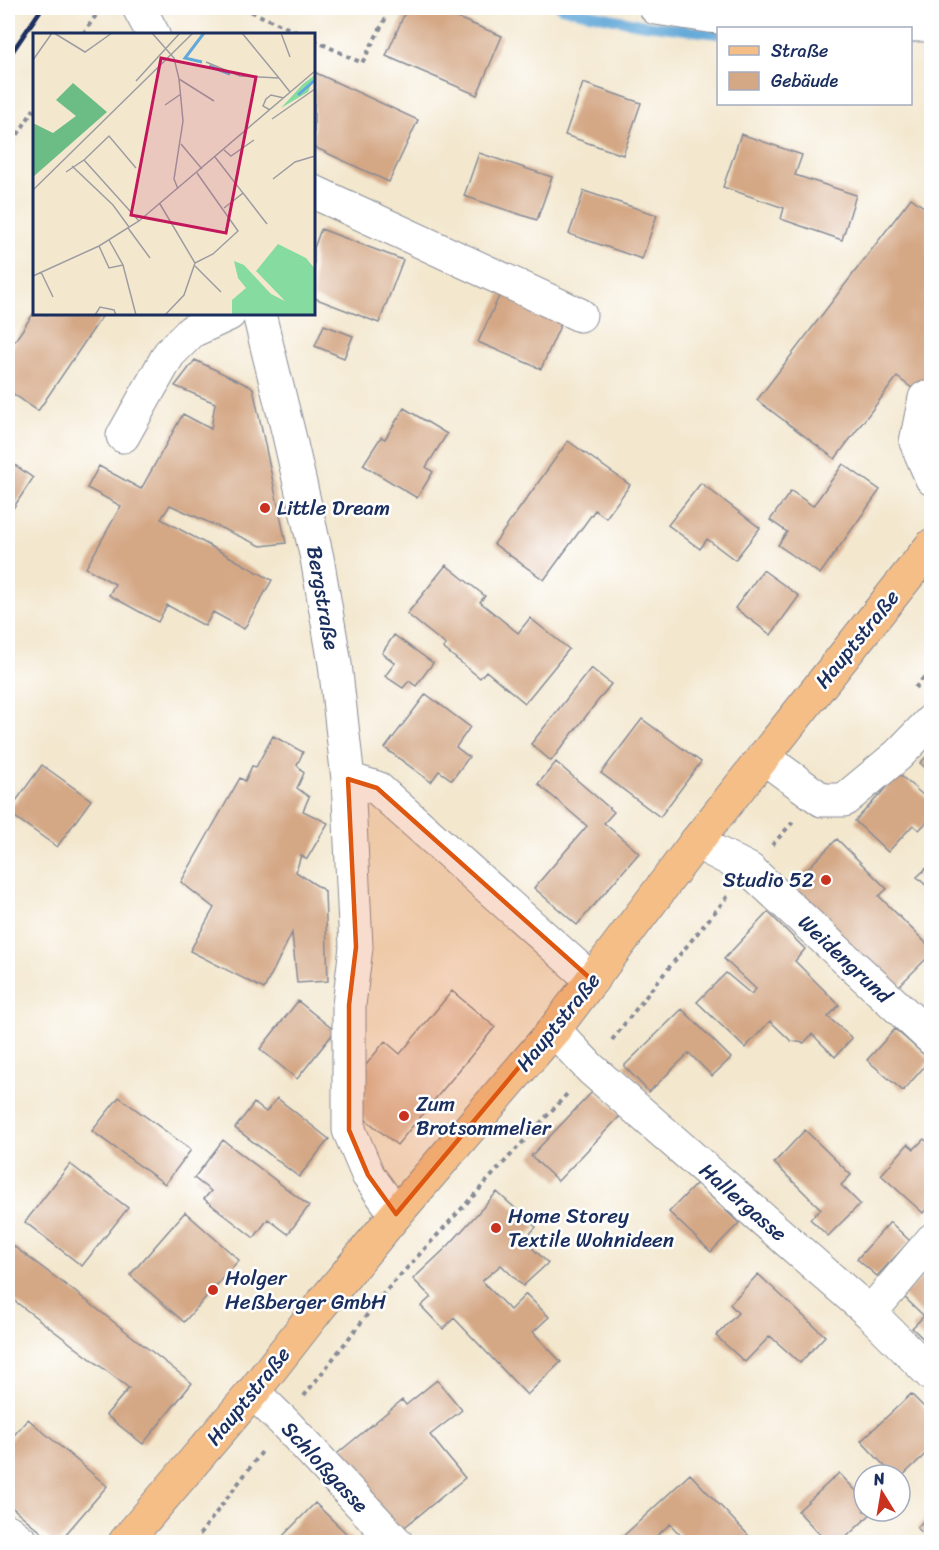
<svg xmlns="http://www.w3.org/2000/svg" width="939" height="1550" viewBox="0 0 939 1550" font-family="Sriracha,sans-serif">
	<rect width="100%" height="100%" fill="#fff"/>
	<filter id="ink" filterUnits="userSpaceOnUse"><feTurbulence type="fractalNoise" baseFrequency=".0167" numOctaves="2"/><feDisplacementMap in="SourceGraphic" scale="12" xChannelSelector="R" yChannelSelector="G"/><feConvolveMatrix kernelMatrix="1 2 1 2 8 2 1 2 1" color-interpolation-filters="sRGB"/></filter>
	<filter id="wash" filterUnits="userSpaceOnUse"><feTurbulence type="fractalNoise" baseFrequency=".008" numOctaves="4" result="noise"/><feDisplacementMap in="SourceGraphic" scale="24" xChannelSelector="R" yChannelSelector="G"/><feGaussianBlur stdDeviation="1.35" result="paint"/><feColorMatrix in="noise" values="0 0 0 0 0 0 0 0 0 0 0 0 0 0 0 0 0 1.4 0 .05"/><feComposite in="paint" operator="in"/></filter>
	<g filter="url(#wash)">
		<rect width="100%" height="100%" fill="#f3e7ce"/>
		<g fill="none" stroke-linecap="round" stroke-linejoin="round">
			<!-- stream -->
			<path stroke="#62a8d8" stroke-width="10" d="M561,8L639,24L718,34
				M910,42H928"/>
		</g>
		<g id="blocks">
			<!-- building -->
			<path fill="#d4a785" d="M407,8H433L502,36L477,95L386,56Z
				M314,72L418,120L389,182L314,147Z
				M583,83L641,103L623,155L565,135Z
				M741,134L802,155L795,175L856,195L842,240L781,219L784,208L723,187Z
				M479,153L552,177L537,220L464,196Z
				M584,191L657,215L642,259L569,234Z
				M911,198L932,213V403L897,377L835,459L757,400Z
				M321,229L403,260L379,323L314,298V248Z
				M501,292L563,319L541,369L478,342Z
				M33,314H102L103,315L38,411L8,390V351Z
				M324,325L353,336L344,358L315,346Z
				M195,360L253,388L286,543L261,546L170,505L161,519L272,580L244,629L213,612L205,626L167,605L158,622L109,595L115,584L86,568L121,506L87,488L99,466L141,489L183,414L211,429L215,403L175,386Z
				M404,408L447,434L426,467L433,472L417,498L363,465L381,437L385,439Z
				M568,441L630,485L606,518L595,510L544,580L494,544Z
				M8,460L33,478L8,516Z
				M843,464L880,490L820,574L778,545L787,532L770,520L791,491L813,506Z
				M701,483L760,528L735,560L707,539L700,549L668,525Z
				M446,565L485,596L480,602L518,633L530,618L569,649L525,703L486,671L480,678L443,648L446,645L407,614Z
				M763,570L799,596L771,635L735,608Z
				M394,635L433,663L416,686L409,681L403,688L385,676L395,663L382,653Z
				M591,668L611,684L551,761L531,744Z
				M426,694L470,727L456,747L469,757L452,780L439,771L431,782L385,748Z
				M642,719L701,762L660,817L601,773Z
				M273,736L303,752L297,765L304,773L297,788L309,797L303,811L328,823L307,859L301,855L296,872L325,891L328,981L297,983L292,933L264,989L190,951L214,908L181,882L240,778L245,781L252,766L256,767Z
				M932,751V773L920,763Z
				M556,762L614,812L604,823L639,853L577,925L534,888L587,826L538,784Z
				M42,765L91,800L57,847L8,812Z
				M899,774L932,803V817L919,830L913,825L888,852L855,821Z
				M837,839L887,889L879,896L932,949V953L896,989L791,885Z
				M932,863V891L917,877Z
				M768,912L805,949L795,961L839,1005L828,1017L852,1038L835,1057L812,1034L804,1043L791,1041L770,1021L745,1048L697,1002L726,973L751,994L756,989L724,959Z
				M452,991L495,1027L397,1145L354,1110L366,1096L351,1084L385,1041L400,1054Z
				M298,1001L335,1031L297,1079L260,1049Z
				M682,1009L731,1058L712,1076L689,1053L649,1092L624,1066Z
				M895,1029L930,1060L903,1091L867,1060Z
				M594,1090L621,1115L558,1181L531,1156Z
				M119,1097L191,1150L165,1184L92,1131Z
				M277,1098L329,1139L299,1177L235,1128L254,1103L266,1112Z
				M805,1130L851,1175L841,1185L860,1204L828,1236L810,1219L821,1209L774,1163Z
				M924,1139L932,1146V1203L923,1213L881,1175L908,1144L914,1149Z
				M223,1140L309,1206L288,1234L268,1219L254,1238L204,1199L211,1191L194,1178Z
				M70,1164L128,1208L82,1266L25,1222Z
				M697,1183L739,1223L711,1252L669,1212Z
				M497,1192L536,1227L524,1240L548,1263L523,1286L501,1265L482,1281L510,1310L526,1294L549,1317L533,1332L561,1362L527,1395L454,1318L443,1329L421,1306L431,1297L413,1279L448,1246Z
				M185,1212L239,1260L184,1322L130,1275Z
				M890,1222L910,1241L877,1276L857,1259Z
				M8,1242L78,1294L192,1383L143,1444L106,1415L129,1388L8,1296Z
				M932,1267V1347L912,1328L924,1316L903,1296Z
				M758,1274L825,1336L800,1363L770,1336L745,1362L716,1336L738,1313L730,1304Z
				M437,1380L462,1410L430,1435L465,1478L396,1534L333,1457L402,1400L406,1405Z
				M911,1394L932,1415V1448L900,1478V1475H893L861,1441Z
				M28,1419L107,1486L59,1542H53L8,1504V1442Z
				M839,1473L864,1499V1511H874L841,1542H827L798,1511Z
				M690,1474L749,1536L742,1542H687L670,1524L650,1542H617Z
				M315,1503L352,1539L349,1542H277Z
				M932,1511V1540L917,1528Z"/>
		</g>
	</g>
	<g filter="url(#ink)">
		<use href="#blocks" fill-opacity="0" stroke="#878b96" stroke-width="1.5"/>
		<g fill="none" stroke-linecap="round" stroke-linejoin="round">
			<!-- minor casing -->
			<g stroke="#878b96" stroke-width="35">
				<path id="minor" d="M139,8L153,34
					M656,8L709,16L785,24L932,25
					M314,192L580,315
					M259,314L289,435L317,558L335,664L348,779L356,947L349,1005V1130L368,1175L396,1214
					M925,398L916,442L932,479
					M123,436L169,354L192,331L229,314
					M763,757L822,800H844L898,755L932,720
					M348,779L377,788L592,980
					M696,842L750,870L932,1039
					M554,1030L591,1069L870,1313L932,1375
					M870,1313L932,1240
					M253,1392L284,1422L396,1542
					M8,1531L22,1542"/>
			</g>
			<!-- major casing -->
			<g stroke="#878b96" stroke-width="35">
				<path id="major" d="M125,1542L253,1392L320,1306L396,1214L554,1030L696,842L932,545"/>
			</g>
			<!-- path -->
			<path stroke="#878b96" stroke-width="4" stroke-dasharray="4.5 4.5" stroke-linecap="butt" d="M243,8L301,34
				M83,34L101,8
				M314,40L362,63L391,8
				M8,150L34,109
				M915,688L932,668
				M772,845L793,822
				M612,1040L658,981L728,896
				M304,1396L384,1293L567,1094
				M194,1542L264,1449"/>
			<!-- minor -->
			<use href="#minor" stroke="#fff" stroke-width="33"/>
			<!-- major -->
			<use href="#major" stroke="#f6be87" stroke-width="33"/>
			<!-- rail -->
			<path stroke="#1b2f5e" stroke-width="4.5" d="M8,18L15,8
				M8,58L42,8"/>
		</g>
	</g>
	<!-- marked area -->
	<path fill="#de5710" fill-opacity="0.2" stroke="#de5710" stroke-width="4.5" stroke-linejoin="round" d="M348,779L377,788L592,980L396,1214L368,1175L349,1130V1005L356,947Z"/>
	<!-- markers -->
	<g fill="#c8321e" stroke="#fff" stroke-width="2">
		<circle cx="265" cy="508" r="6"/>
		<circle cx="826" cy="880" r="6"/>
		<circle cx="404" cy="1116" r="6"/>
		<circle cx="496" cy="1228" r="6"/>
		<circle cx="213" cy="1290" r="6"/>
	</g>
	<g text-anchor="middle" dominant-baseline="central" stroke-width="5" stroke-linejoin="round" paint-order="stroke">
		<!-- poi labels -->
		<g font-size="21" fill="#1b2f5e" stroke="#fff" text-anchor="start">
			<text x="277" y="508">Little Dream</text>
			<text x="814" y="880" text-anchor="end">Studio 52</text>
			<text x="416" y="1104">Zum<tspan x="416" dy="24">Brotsommelier</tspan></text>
			<text x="508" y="1216">Home Storey<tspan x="508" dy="24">Textile Wohnideen</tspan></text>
			<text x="225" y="1278">Holger<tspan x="225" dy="24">Heßberger GmbH</tspan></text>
		</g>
		<!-- street labels -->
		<g font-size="21" fill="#1b2f5e" stroke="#fff">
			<text transform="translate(323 598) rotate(80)">Bergstraße</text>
			<text transform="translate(857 639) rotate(-51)">Hauptstraße</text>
			<text transform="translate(845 959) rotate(43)">Weidengrund</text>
			<text transform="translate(558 1022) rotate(-51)">Hauptstraße</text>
			<text transform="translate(743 1202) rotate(41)">Hallergasse</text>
			<text transform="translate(248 1396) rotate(-51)">Hauptstraße</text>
			<text transform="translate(325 1467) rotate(47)">Schloßgasse</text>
		</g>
	</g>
	<!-- overview -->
	<g transform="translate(33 33)">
		<rect width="282" height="282" fill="#f3e7ce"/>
		<path d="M282,42L275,59L248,75L270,51ZM245,211L273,225L282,236V282H199V267L213,255L205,245L201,228L211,232L238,261L252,268L223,238Z" fill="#86dca0"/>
		<path d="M40,50L74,79L0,144V90L20,100L43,83L23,67Z" fill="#6cbc86"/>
		<path fill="none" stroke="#62a8d8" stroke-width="3" d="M169,29L152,25L171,0M176,33L197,41M265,62L282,47"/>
		<path fill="none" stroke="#9d9da1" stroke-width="1.5" d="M21,0L52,19L79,0M119,0L141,25L146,46L150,88L141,146L145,156M209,0L246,45M248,0L257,24M0,27L19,0M173,29L207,43L246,45L257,59M146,46L181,68M103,48L147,0M132,72L148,61M237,77L230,73L233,66L238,62L251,65M239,86L282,56M148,111L169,136M191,117L198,123L221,107M182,124L210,160L191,175M51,127L76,103L103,135M39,133L80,172L96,194M33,139L51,127L106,188M240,146L262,129L282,123M0,157L160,0M210,160L234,191M127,171L162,230L151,262L132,282M95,195L117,225M76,207L90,232L103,282M66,213L76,235L90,232M162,230L180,221L205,198L164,140M162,233L188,259M8,239L20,264M0,243L66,213L106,188L282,38M37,282H67M62,282L67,274L81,277L83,282"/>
		<path fill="#c2185b" fill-opacity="0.15" stroke="#c2185b" stroke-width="3" d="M128,25L223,44L193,200L98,182Z"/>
		<rect width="282" height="282" fill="none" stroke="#1b2f5e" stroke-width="3"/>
	</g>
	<!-- margin -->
	<rect width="939" height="1550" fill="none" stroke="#fff" stroke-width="30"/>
	<!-- legend -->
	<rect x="717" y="27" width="195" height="78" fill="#ffffff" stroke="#a4acbf" stroke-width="1.5"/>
	<rect x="729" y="46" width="30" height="9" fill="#f6be87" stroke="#a4acbf" stroke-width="1.5"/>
	<text x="771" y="57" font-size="18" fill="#1b2f5e">Straße</text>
	<rect x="729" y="72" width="30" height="18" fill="#d4a785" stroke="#a4acbf" stroke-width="1.5"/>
	<text x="771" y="87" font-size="18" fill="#1b2f5e">Gebäude</text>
	<!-- north arrow -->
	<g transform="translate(882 1493) rotate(349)"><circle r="28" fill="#ffffff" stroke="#a4acbf" stroke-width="1.5"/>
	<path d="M0-4.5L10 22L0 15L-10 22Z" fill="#c8321e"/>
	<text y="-9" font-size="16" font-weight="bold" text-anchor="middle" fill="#1b2f5e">N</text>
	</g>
</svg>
